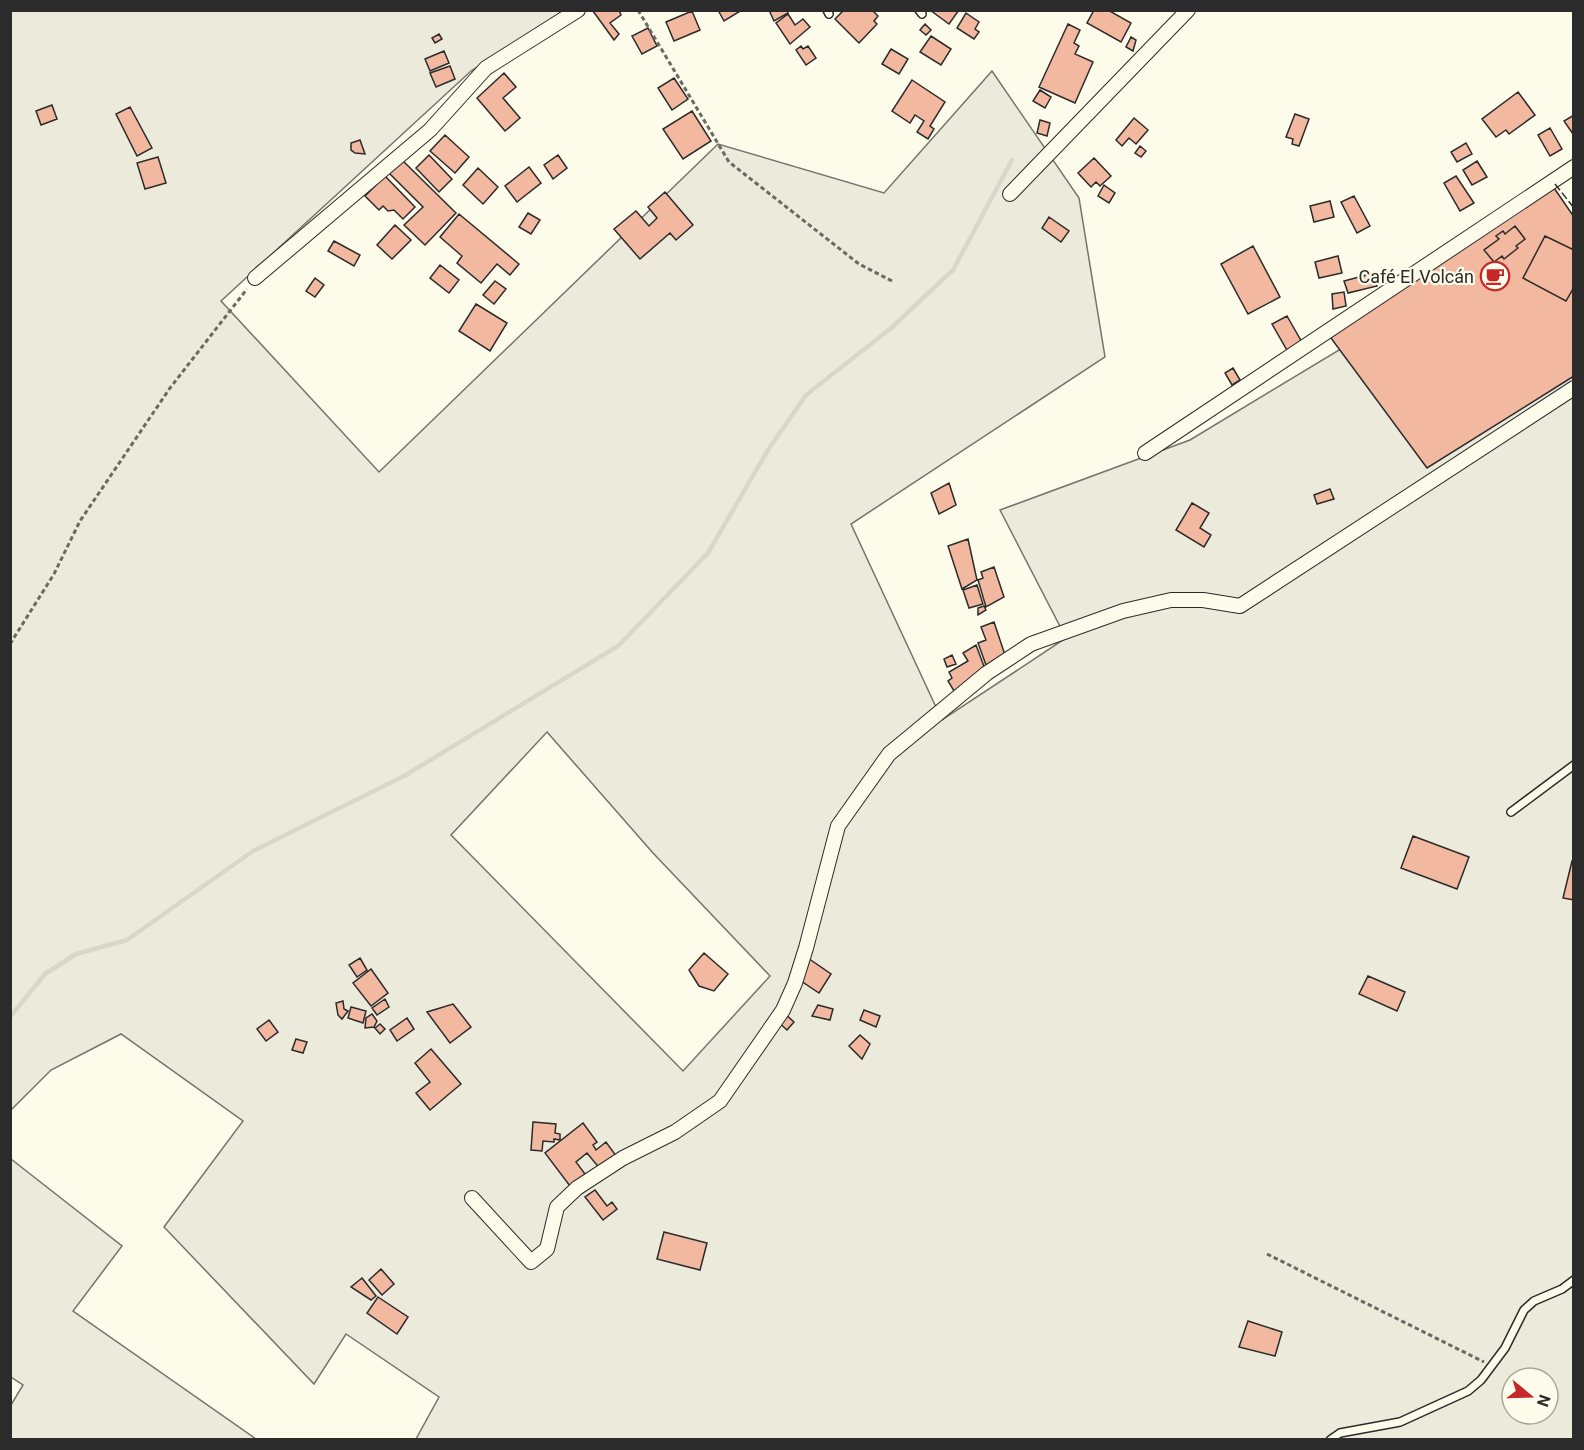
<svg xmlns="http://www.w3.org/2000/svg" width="1584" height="1450" viewBox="0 0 1584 1450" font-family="Roboto,sans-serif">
	<rect width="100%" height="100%" fill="#fdfbea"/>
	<!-- green -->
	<path fill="#ecebdb" stroke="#74746e" stroke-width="1.5" fill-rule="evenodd" d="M11,11H563L471,71L221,301L379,472L718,144L884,193L992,71L1079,198L1105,357L851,524L942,720L1066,638L1000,510L1190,440L1402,312L1573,310V1439H416L439,1397L346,1334L314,1384L164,1227L243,1121L121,1034L51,1070L11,1110ZM547,732L653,853L770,976L683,1071L451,835ZM1512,1378H1548V1414H1512Z
		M11,1159L122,1246L73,1311L256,1439H11V1405L23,1385L11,1377Z"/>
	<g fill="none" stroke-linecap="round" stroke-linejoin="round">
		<!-- stream -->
		<path stroke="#d8d7c9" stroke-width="4.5" d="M10,1017L45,974L76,954L127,940L253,851L404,776L618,646L708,553L768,450L806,395L890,329L953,270L1012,160"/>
	</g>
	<!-- building -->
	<path fill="#f2b8a0" stroke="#2b2b2b" stroke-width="1.5" d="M594,10H619L621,15L610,23L619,34L614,40L593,11Z
		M718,10H742L724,21Z
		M769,10H787L788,13L774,21Z
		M844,10H872L878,16L874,21L877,24L859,43L835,19Z
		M930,10H959L949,24Z
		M1094,10H1108L1131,23L1121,42L1087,23Z
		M692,11L700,30L674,41L666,22Z
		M966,13L979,22L975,29L979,32L974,39L957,28Z
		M788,14L795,25L803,19L810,27L790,44L776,23Z
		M925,24L931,30L926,35L920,30Z
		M1068,24L1080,30L1074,43L1079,46L1075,54L1093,62L1075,103L1039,87Z
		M648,28L657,46L642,54L632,36Z
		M439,34L442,39L435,43L432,38Z
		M931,36L951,49L941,65L920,52Z
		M1131,37L1136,40L1133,51L1126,47Z
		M801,46L803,49L808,46L816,58L806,65L796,50Z
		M891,49L908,59L899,74L882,64Z
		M444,51L449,63L430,71L425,59Z
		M450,66L455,79L436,87L430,73Z
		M504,73L516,87L503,98L520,118L505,131L477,98Z
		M674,78L688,99L672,110L658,88Z
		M912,80L945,102L930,126L934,129L928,139L917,132L924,121L915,115L910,123L892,111Z
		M1040,90L1051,97L1045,108L1033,101Z
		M1518,92L1535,115L1509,134L1506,130L1496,137L1482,119Z
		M52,105L57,119L41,125L36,111Z
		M130,107L152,148L137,156L116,114Z
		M692,111L711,141L683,159L663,129Z
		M1295,114L1309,119L1299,146L1292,144L1293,139L1286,137Z
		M1574,115V134H1573L1564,121Z
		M1134,118L1148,130L1136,144L1129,138L1122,146L1116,140Z
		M1040,120L1050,123L1047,136L1037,133Z
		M1550,128L1562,149L1550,156L1538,135Z
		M445,135L469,157L455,173L430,151Z
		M360,140L365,154L355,153L351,150V143Z
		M1466,143L1472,154L1457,162L1451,152Z
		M1140,146L1146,151L1141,157L1135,153Z
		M429,155L452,179L439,192L416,168Z
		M558,155L567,168L553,179L544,165Z
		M158,157L166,183L145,189L137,163Z
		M1094,158L1111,176L1100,186L1096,182L1091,187L1078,173Z
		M402,160L456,213L425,245L404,225L423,207L389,173Z
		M1477,161L1487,177L1472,185L1463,170Z
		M529,167L541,183L517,202L505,186Z
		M478,168L498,187L483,204L463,185Z
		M385,176L415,207L403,219L394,210L388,211L383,206L379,210L365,196Z
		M1456,176L1474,203L1460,211L1444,183Z
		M1104,185L1115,193L1109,203L1098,196Z
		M1552,185L1574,217V376L1427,468L1328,334Z
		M665,192L693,225L676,240L670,233L640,259L614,229L636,211L649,226L657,218L648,207Z
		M1354,196L1370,226L1357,233L1341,202Z
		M1330,201L1334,217L1314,222L1310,206Z
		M528,213L540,220L531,234L519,227Z
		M459,214L519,264L510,275L497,264L481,283L457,263L462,256L440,237Z
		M1049,217L1069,231L1061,242L1042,228Z
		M395,225L411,240L392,259L377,245Z
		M1515,226L1525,239L1516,246L1518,248L1504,259L1502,256L1494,262L1484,250L1499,239L1496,236L1503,231L1505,234Z
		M1545,236L1574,250V287L1566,301L1523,278Z
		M334,241L360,255L354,266L328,251Z
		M1253,246L1280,297L1248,314L1221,264Z
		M1338,256L1342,273L1319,278L1315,262Z
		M440,265L459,280L449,293L430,278Z
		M1374,273L1377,286L1348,293L1344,281Z
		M315,278L324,285L315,297L306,291Z
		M495,281L506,289L494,304L483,295Z
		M1344,292L1346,306L1333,309L1332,294Z
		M476,304L507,323L490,351L459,331Z
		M1287,316L1303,344L1288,352L1272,324Z
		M1233,368L1240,380L1232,385L1225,373Z
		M949,483L956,505L939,514L931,493Z
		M1330,489L1334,499L1317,504L1314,495Z
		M1192,503L1209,513L1200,528L1211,535L1204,547L1176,530Z
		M968,539L977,580L962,589L948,546Z
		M994,567L1004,597L986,607L978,580L983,578L981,572Z
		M977,585L983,604L969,608L963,590Z
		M984,606L986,610L978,615V608Z
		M994,622L1006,658L986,665L978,643L986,640L981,627Z
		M976,645L985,669L954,691L948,681L952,678L949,672L968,661L963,653Z
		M952,655L956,664L947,667L944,659Z
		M1413,836L1469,857L1457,889L1401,868Z
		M1572,861H1574V900L1563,898Z
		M704,953L728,974L714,991L699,986L689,970Z
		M805,956L831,974L819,993L798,979Z
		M360,958L367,970L357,977L349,965Z
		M371,969L388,993L371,1006L353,983Z
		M1368,976L1405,992L1397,1011L1359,994Z
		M385,999L389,1007L377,1015L372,1008Z
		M343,1001L344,1009L348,1011L342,1019L338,1015L336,1003Z
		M453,1004L471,1027L450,1043L427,1012Z
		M818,1005L833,1009L830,1020L812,1016Z
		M351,1007L366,1011L363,1023L348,1018Z
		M864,1010L880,1016L876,1027L860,1020Z
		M783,1012L794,1022L787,1030L777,1021Z
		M372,1014L377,1021L374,1027L365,1028L366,1018Z
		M407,1018L414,1029L397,1041L390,1030Z
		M269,1020L278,1032L266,1041L257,1029Z
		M380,1024L385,1029L380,1034L375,1028Z
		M860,1035L870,1044L862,1059L849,1046Z
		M296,1039L307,1042L303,1053L292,1050Z
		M431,1049L461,1084L430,1110L416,1093L430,1082L415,1063Z
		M533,1122L556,1124L555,1133L560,1134V1140L554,1139V1142L543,1141L542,1151L531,1150Z
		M583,1123L597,1142L593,1145L596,1150L606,1142L617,1157L601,1170L587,1153L576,1162L585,1174L570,1186L545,1153Z
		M595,1190L607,1206L612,1202L617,1209L603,1220L585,1197Z
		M664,1232L707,1243L700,1270L657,1259Z
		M381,1269L394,1284L382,1295L369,1280Z
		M362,1278L376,1296L371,1300L351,1287Z
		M378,1297L408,1317L397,1334L367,1313Z
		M1248,1321L1282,1332L1275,1356L1239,1347Z"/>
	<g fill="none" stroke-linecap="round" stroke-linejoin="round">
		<!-- service casing -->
		<g stroke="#2b2b2b" stroke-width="10">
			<path id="service" d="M827,10L829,14
				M919,10L922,14
				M1511,812L1574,765
				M1330,1440L1340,1433L1400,1422L1468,1391L1481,1380L1505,1348L1524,1310L1534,1301L1562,1289L1574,1280"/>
		</g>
		<!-- minor casing -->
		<g stroke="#2b2b2b" stroke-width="16">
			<path id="minor" d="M1010,194L1188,10
				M255,278L430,130L486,68L578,10
				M1145,453L1574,167
				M472,1198L531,1262L547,1249L557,1207L577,1188L623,1158L675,1132L720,1101L783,1010L795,983L806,948L838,826L889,754L987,673L1031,644L1123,611L1171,600H1203L1240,606L1574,388"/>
		</g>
		<!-- path -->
		<path stroke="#6a6964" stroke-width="3" stroke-dasharray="4.5 3" stroke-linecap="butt" d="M638,10L729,162L859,264L892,281
			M10,644L54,574L80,521L170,388L247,289
			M1267,1254L1484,1362"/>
		<!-- service -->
		<use href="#service" stroke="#fdfbea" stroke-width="7"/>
		<!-- minor -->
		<use href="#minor" stroke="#fdfbea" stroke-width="14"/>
		<!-- fence -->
		<path stroke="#2b2b2b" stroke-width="1.5" stroke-dasharray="8 3" stroke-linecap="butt" d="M1555,184L1574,208"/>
	</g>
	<!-- icons -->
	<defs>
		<g id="cafe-ring" transform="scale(1.5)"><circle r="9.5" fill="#fdfbea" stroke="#c62828" stroke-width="1.5"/><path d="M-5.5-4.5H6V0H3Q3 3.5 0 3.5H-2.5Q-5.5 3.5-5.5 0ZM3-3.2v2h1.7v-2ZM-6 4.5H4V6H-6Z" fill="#c62828"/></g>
	</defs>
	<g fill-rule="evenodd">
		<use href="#cafe-ring" x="1495" y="276"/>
	</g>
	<g text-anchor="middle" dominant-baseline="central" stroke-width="4.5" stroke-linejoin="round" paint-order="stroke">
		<!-- poi labels -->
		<g font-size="18" fill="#2b2b2b" stroke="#fdfbea" text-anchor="end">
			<text x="1474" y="276">Café El Volcán</text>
		</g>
	</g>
	<!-- border -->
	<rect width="1584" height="1450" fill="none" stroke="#2b2b2b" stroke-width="24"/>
	<!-- north arrow -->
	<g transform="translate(1530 1396) rotate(109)"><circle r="28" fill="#fdfbea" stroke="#a9a89e" stroke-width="1.5"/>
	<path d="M0-4.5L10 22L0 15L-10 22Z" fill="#c62828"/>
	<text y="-9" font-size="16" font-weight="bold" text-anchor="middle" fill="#2b2b2b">N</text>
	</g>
</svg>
